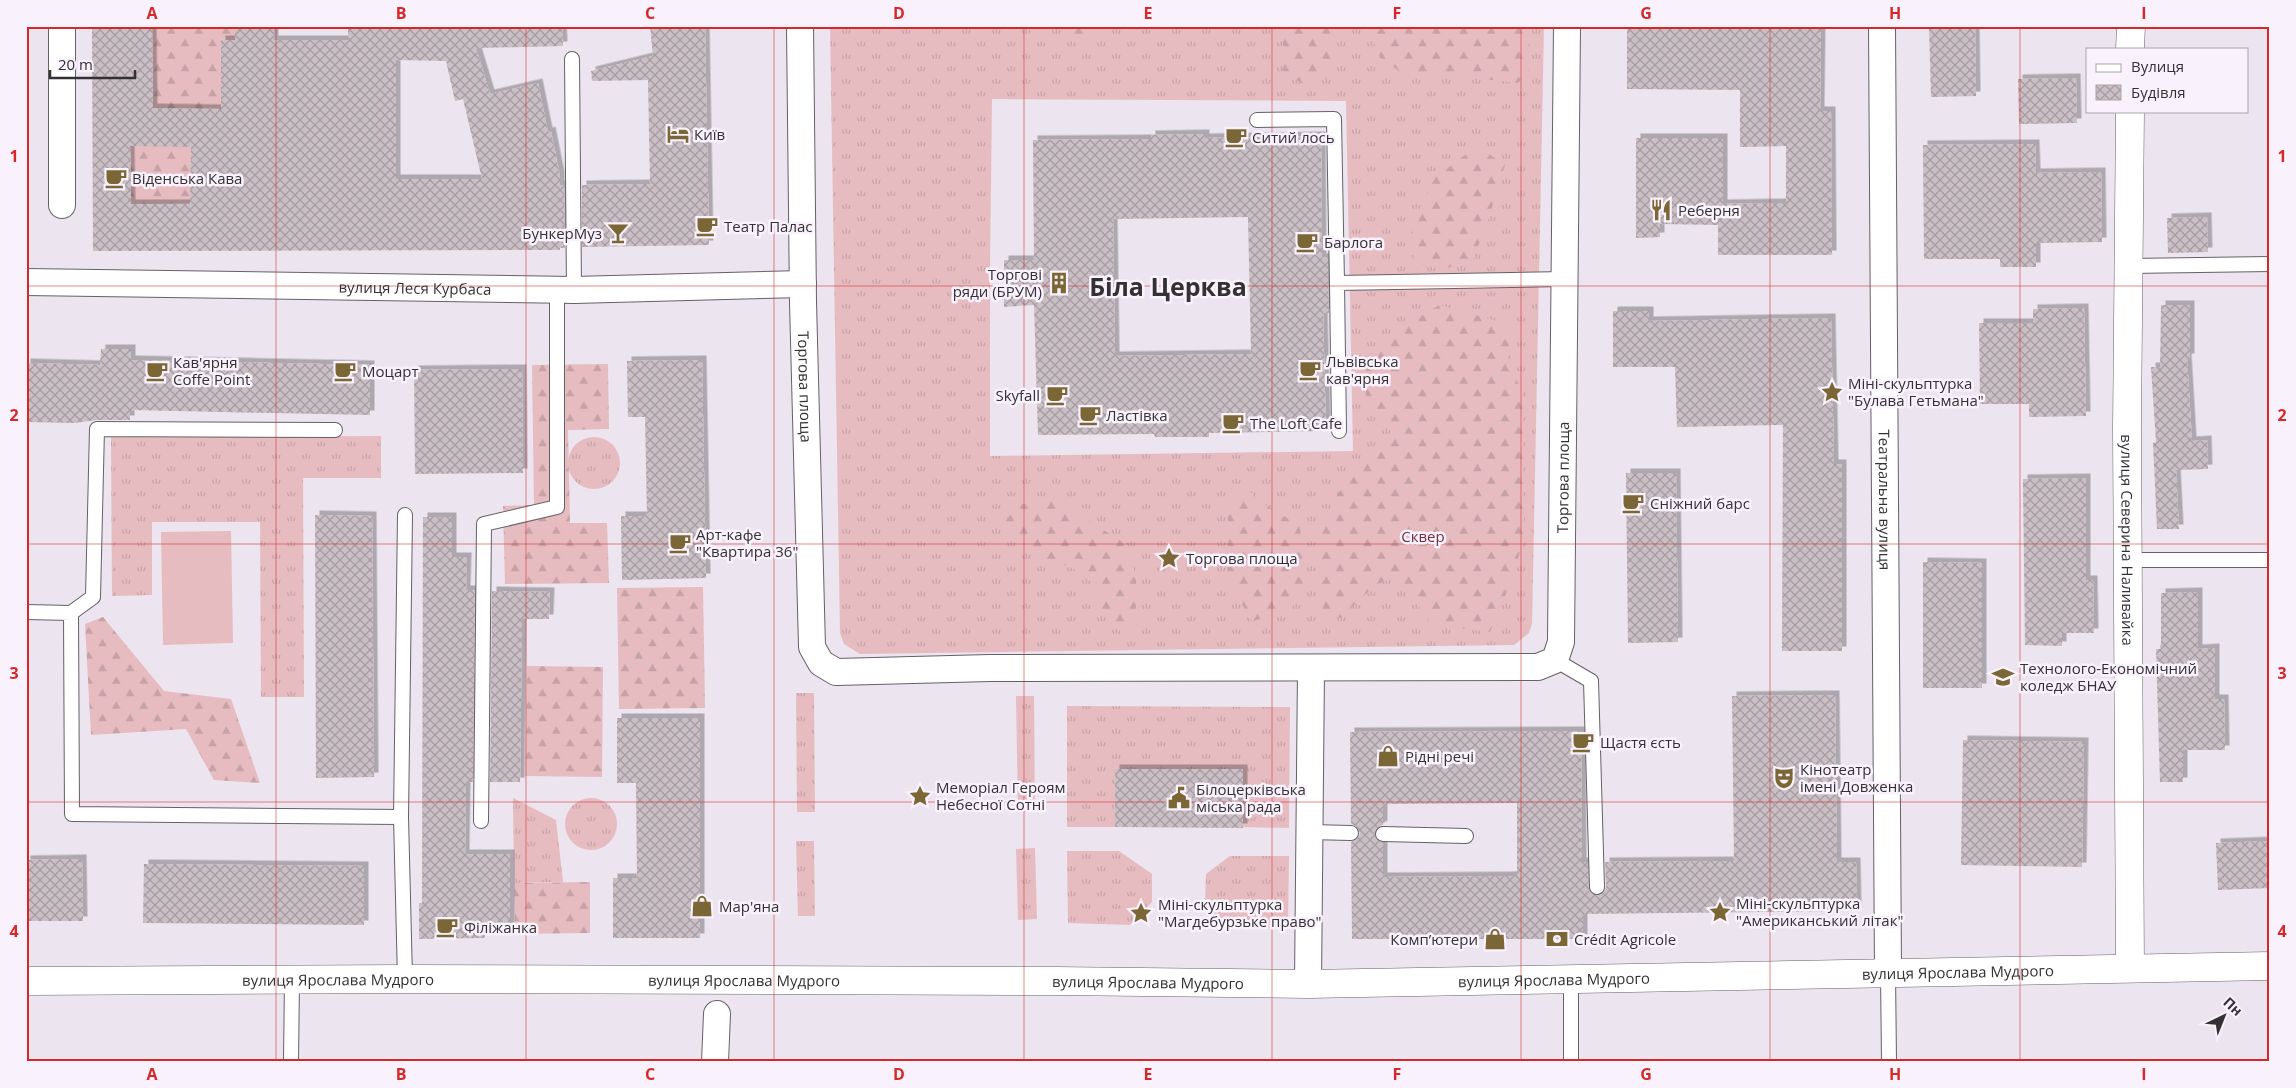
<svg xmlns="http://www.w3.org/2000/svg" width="2296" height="1088" viewBox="0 0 2296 1088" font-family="'Open Sans',sans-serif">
	<defs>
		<pattern id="grass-tufts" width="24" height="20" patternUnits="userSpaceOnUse" patternTransform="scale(1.25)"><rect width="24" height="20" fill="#e6bcc1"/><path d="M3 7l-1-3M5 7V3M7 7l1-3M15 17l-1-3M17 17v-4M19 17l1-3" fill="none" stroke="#c6a2a6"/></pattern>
		<pattern id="forest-firs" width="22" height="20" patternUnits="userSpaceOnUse" patternTransform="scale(1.25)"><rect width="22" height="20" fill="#e6bcc1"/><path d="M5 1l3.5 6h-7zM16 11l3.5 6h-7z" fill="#c6a2a6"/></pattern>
		<pattern id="building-cross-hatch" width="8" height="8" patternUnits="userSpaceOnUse" patternTransform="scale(1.25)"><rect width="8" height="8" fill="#cabfc5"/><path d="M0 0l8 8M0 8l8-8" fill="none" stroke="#a59ca1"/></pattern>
		<filter id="shadow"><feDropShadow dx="4.5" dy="-4.5" stdDeviation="0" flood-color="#0004"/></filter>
	</defs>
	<rect width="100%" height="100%" fill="#ece4ee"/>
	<!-- grass -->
	<path fill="url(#grass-tufts)" fill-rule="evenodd" d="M830,26H1544L1532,624L1529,633L1514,645L860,654L844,644L840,633ZM992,99L1346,101L1353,451L990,456V266Z
		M381,436V478H303L304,697H261L260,522H152V595L112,596L111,437Z
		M568 463a26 26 0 1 1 52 0a26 26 0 1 1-52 0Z
		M796,693H814L815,812H797Z
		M1016,696H1034L1035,812H1018Z
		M1067,706L1290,707L1289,828L1243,827L1242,769H1115V827H1067Z
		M513,798L556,820L563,882L514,883Z
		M565 824a26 26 0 1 1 52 0a26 26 0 1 1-52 0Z
		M796,841H814L815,916H798Z
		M1035,848L1037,919L1018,920L1016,849Z
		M1067,851H1119L1152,874V902L1130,925L1068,923Z
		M1230,856H1289L1288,928L1224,927L1205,902L1206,874Z"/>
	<!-- forest -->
	<path fill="url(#forest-firs)" d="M152,26H235V40L221,41V173L217,203L131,204L130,137L119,98L153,97Z
		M1063,26H1104L1081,44Z
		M1271,26H1335L1333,73L1310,89L1282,70L1283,43Z
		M1368,26H1530L1529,71L1518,83L1467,77H1408L1380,58Z
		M1477,146L1505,165L1488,220L1473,260L1441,270L1414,262L1411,233L1434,178Z
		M1439,305L1511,325L1507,366L1523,390L1524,540L1508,589L1490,632L1431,624L1397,577L1375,585L1341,618L1320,615L1317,540L1338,493L1386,442L1392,428L1367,405L1363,374L1398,330Z
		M608,364L609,429L568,430L570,523H607L609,583L505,584L503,506L534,505L532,365Z
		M1245,488L1266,505L1300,526L1304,584L1290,612L1252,621L1227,579L1228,510Z
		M1055,500L1123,542L1136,575V621L1120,631L1105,614L1086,573L1022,550L1001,527L1018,505Z
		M703,587L705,708L619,709L617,588Z
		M103,617L164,691L231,699L260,783L214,780L186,729L91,735L85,624Z
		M527,666L603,667L602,777L525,776Z
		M590,882V933L515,934L514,883Z"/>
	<!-- pitch -->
	<path fill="#e6bcc1" d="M231,531L233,643L163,645L161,532Z"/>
	<!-- building -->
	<path fill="url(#building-cross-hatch)" fill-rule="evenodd" filter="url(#shadow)" d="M92,26H152L153,108L221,109V40H235V26H274V40H348V26H562L563,46L476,48L490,94L538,83L548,132L551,131L560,176V185H564L565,248H560V250L93,251ZM396,60L446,61L455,101L463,99L482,179H396ZM130,146L191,147L190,204H131Z
		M650,26H705L709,245L582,247V185L650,184L648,80L592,81L591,71L653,56Z
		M1627,26H1821L1820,111H1831L1832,255H1718V225L1660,224V237L1636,238V138H1723V204L1786,203V146L1740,147V90L1627,89Z
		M1929,26H1975L1976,96L1931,97Z
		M2076,78L2077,123L2019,124L2018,79Z
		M1205,134V138L1321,136L1322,258L1328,257V283L1329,313H1323L1326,431L1209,433V437H1155L1154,434L1038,435L1034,305L1004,307V260H1034L1033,140L1151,139V135ZM1248,217L1251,354L1115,356L1113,219Z
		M2035,144L2036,173L2101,172L2102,242L2036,243V267H2000V259H1924L1923,145Z
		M2207,217L2208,252L2168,253L2167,218Z
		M2161,305H2190V358H2187L2192,441L2207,440L2208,469L2176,470L2179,529H2157L2153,443L2156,442L2151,367H2160Z
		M2084,308L2086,416L2029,417V404H1980L1979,323H2033V309Z
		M1613,311H1649V321L1831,318L1834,464H1842V651H1782L1783,425L1677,427L1675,367H1613Z
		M101,349H131V360L370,365V415L130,410V420H97L74,423L26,422V363L100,365Z
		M702,360L706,578L622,580L621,516H647L645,417H628L627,361Z
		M522,369L523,473L415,474L414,370Z
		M1626,473H1676L1678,642L1628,643Z
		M2086,478V580H2093L2094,633H2062V646L2025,645L2023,479Z
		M315,515L372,516L374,777L316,778Z
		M423,517H452V557H467L466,590H475L473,782H466L465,854H510V931H485V938L419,939V903H422Z
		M1923,562L1982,563V688H1923Z
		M492,591L550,592L549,619H522L520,782H490Z
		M2198,592V649L2215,648V699H2224L2225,750H2183V782H2160L2156,649H2161V593Z
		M1835,695L1837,862H1856L1857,911L1583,914V939H1352L1351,842L1358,838L1360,833L1356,826L1351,824L1350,732L1581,731L1582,862H1588L1589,891L1598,896L1602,894L1606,887L1605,862L1734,861L1732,696ZM1517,803V876L1383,877V843L1378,841L1374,834L1376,829L1383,825V804Z
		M617,718H700V938H613V878H637L636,783H617Z
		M1963,740L2084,742L2082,867L1961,865Z
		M1115,769H1243V828L1115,827Z
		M2270,841V888L2218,890L2216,843Z
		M82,859L83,921H26V860Z
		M144,864L364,866V925L143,923Z"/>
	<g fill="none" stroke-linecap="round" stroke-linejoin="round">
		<!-- lane casing -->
		<g stroke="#676069" stroke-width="16">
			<path id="lane" d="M572,59L574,290
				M1257,120L1334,119L1337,283L1565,279
				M2128,266L2270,264
				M1337,283L1339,431
				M335,430L97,429L93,597L71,613L72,814L401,817
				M2127,560H2270
				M26,612L71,613
				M1555,660L1591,681L1597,887
				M481,821L484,524L557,507V290
				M1310,832L1351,833
				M1383,834L1466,836
				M1888,972L1889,1062
				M405,979L401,817L405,515
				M1571,979V1062
				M291,1062L292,979"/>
		</g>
		<!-- street casing -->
		<g stroke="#676069" stroke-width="28">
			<g id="street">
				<path id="s1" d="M800,26L803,302L812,647L821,663L836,672L990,668L1538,667L1555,660L1561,642L1567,26"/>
				<path id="s2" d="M1882,26L1888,972"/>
				<path d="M62,205V26"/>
				<path id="s3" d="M26,282L574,290L803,284"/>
				<path d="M1308,984L1311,669"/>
				<path d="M715,1062L717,1014"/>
			</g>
		</g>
		<!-- secondary casing -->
		<g stroke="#676069" stroke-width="29">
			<g id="secondary">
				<path d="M2130,49L2131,26"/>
				<path id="s4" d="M2130,111L2127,427L2130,968"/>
			</g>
		</g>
		<!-- primary casing -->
		<g stroke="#676069" stroke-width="29">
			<g id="primary">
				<path id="s5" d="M26,981L405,979L1056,981L1308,984L2270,966"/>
			</g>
		</g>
		<!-- lane -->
		<use href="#lane" stroke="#fff" stroke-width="14"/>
		<!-- street -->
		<use href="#street" stroke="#fff" stroke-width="26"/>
		<!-- secondary -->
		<use href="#secondary" stroke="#fff" stroke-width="28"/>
		<!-- primary -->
		<use href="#primary" stroke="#fff" stroke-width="28"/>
	</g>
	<!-- grid -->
	<path fill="none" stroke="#d62828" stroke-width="1" stroke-opacity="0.55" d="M276,26V1062M526,26V1062M774,26V1062M1024,26V1062M1272,26V1062M1521,26V1062M1770,26V1062M2020,26V1062M26,286H2270M26,544H2270M26,802H2270"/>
	<!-- icons -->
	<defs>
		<g id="hotel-bare" transform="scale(1.725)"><path d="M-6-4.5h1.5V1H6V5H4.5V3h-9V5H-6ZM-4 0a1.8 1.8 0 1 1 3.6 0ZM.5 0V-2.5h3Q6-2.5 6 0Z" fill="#7b6635" stroke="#f9f2fc" stroke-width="2.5" paint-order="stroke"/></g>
		<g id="cafe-bare" transform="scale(1.725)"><path d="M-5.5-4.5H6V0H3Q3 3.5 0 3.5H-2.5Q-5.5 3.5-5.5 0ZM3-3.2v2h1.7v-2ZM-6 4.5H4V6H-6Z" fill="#7b6635" stroke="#f9f2fc" stroke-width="2.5" paint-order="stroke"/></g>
		<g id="restaurant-bare" transform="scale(1.725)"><path d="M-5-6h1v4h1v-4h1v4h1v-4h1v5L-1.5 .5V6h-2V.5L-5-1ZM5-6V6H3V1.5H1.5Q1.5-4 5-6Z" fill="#7b6635" stroke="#f9f2fc" stroke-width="2.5" paint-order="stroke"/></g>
		<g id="bar-bare" transform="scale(1.725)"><path d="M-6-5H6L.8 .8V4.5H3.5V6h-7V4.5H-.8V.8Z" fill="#7b6635" stroke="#f9f2fc" stroke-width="2.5" paint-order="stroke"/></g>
		<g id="building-bare" transform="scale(1.725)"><path d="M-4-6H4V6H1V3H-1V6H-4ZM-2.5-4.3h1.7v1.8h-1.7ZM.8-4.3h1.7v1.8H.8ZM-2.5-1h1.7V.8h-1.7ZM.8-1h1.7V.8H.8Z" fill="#7b6635" stroke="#f9f2fc" stroke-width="2.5" paint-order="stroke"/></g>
		<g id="sight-bare" transform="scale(1.725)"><path d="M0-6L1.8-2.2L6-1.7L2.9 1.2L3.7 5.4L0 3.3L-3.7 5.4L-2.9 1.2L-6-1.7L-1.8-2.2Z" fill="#7b6635" stroke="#f9f2fc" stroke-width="2.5" paint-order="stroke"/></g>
		<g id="university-bare" transform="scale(1.725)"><path d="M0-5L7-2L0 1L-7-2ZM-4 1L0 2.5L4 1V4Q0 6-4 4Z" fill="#7b6635" stroke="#f9f2fc" stroke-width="2.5" paint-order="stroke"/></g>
		<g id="shop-bare" transform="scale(1.725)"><path d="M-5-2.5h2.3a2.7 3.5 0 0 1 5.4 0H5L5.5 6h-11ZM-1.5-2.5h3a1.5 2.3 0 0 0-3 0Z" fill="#7b6635" stroke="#f9f2fc" stroke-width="2.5" paint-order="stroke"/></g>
		<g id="theatre-bare" transform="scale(1.725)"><path d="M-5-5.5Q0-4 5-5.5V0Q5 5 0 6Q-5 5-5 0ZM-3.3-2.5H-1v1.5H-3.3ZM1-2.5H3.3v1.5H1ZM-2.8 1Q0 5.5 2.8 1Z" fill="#7b6635" stroke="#f9f2fc" stroke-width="2.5" paint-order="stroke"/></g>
		<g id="civic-bare" transform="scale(1.725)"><path d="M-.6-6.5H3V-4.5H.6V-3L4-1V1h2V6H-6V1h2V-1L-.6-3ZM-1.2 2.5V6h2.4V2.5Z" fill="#7b6635" stroke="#f9f2fc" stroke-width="2.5" paint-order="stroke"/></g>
		<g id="bank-bare" transform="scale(1.725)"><path d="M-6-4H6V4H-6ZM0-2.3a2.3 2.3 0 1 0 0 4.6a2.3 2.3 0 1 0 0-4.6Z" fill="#7b6635" stroke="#f9f2fc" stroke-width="2.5" paint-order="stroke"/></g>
	</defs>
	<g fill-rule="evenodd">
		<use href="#hotel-bare" x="678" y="134"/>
		<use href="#cafe-bare" x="1236" y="137"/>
		<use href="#cafe-bare" x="116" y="178"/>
		<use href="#restaurant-bare" x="1661" y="210"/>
		<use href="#cafe-bare" x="707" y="226"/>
		<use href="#bar-bare" x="618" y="233"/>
		<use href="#cafe-bare" x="1307" y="242"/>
		<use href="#building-bare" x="1059" y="283"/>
		<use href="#cafe-bare" x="1310" y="370"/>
		<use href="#cafe-bare" x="157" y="371"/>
		<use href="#cafe-bare" x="345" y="371"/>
		<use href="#sight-bare" x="1832" y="392"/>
		<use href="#cafe-bare" x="1057" y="395"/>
		<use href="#cafe-bare" x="1090" y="415"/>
		<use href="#cafe-bare" x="1233" y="423"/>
		<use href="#cafe-bare" x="1633" y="503"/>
		<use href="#cafe-bare" x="680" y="543"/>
		<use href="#sight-bare" x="1169" y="558"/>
		<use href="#university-bare" x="2003" y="677"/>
		<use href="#cafe-bare" x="1583" y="742"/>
		<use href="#shop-bare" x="1388" y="756"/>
		<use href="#theatre-bare" x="1784" y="778"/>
		<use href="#sight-bare" x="920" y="796"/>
		<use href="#civic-bare" x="1179" y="798"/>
		<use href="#shop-bare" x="702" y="906"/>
		<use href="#sight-bare" x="1720" y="912"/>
		<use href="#sight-bare" x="1141" y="913"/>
		<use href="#cafe-bare" x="447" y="927"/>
		<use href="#shop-bare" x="1495" y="939"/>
		<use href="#bank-bare" x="1557" y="939"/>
	</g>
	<g text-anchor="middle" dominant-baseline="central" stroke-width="5" stroke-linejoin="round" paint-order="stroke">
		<!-- poi labels -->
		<g font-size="15" fill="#343135" stroke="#f9f2fc" text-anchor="start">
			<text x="694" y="134">Київ</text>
			<text x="1252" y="137">Ситий лось</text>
			<text x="132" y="178">Віденська Кава</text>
			<text x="1678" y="210">Реберня</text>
			<text x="724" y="226">Театр Палас</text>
			<text x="602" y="233" text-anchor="end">БункерМуз</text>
			<text x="1324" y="242">Барлога</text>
			<text x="1042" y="274" text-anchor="end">Торгові<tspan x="1042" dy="17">ряди (БРУМ)</tspan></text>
			<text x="1326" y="361">Львівська<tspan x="1326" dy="17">кав'ярня</tspan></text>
			<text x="173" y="362">Кав'ярня<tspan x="173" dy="17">Coffe Point</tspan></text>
			<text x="362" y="371">Моцарт</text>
			<text x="1848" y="383">Міні-скульптурка<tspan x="1848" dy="17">"Булава Гетьмана"</tspan></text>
			<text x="1040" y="395" text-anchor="end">Skyfall</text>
			<text x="1106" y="415">Ластівка</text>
			<text x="1250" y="423">The Loft Cafe</text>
			<text x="1650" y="503">Сніжний барс</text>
			<text x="696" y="534">Арт-кафе<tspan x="696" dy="17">"Квартира 36"</tspan></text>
			<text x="1186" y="558">Торгова площа</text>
			<text x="2020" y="668">Технолого-Економічний<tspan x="2020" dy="17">коледж БНАУ</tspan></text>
			<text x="1600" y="742">Щастя єсть</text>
			<text x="1405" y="756">Рідні речі</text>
			<text x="1800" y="769">Кінотеатр<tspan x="1800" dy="17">імені Довженка</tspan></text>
			<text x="936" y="787">Меморіал Героям<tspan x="936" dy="17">Небесної Сотні</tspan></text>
			<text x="1196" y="789">Білоцерківська<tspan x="1196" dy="17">міська рада</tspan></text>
			<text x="1736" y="903">Міні-скульптурка<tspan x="1736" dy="17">"Американський літак"</tspan></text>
			<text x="1158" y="904">Міні-скульптурка<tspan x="1158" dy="17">"Магдебурзьке право"</tspan></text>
			<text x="719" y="906">Мар'яна</text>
			<text x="464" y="927">Філіжанка</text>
			<text x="1478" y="939" text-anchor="end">Комп’ютери</text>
			<text x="1574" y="939">Crédit Agricole</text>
		</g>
		<!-- street labels -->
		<g font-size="15" fill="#343135" stroke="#f9f2fc">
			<text stroke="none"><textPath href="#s3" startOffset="389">вулиця Леся Курбаса</textPath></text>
			<text stroke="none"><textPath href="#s1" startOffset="361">Торгова площа</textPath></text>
			<text stroke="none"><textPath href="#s1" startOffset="1561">Торгова площа</textPath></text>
			<text stroke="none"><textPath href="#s2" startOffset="474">Театральна вулиця</textPath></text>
			<text stroke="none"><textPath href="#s4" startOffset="429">вулиця Северина Наливайка</textPath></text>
			<text stroke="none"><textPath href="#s5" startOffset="1932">вулиця Ярослава Мудрого</textPath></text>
			<text stroke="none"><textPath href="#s5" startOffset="312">вулиця Ярослава Мудрого</textPath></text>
			<text stroke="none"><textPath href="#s5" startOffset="1528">вулиця Ярослава Мудрого</textPath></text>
			<text stroke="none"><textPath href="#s5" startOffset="718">вулиця Ярослава Мудрого</textPath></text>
			<text stroke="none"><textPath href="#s5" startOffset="1122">вулиця Ярослава Мудрого</textPath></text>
		</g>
		<!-- park labels -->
		<g font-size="15" fill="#732e3c" stroke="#f9f2fc">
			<text x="1423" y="536">Сквер</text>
		</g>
		<!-- town labels -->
		<g font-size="25" font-weight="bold" fill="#343135" stroke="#f9f2fc">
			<text x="1168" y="286">Біла Церква</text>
		</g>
	</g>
	<!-- border -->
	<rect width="2296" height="1088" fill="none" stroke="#f9f2fc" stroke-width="55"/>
	<!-- legend -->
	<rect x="2086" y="48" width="162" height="65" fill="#f9f2fc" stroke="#aaa5ac"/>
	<rect x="2096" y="64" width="25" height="8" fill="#ffffff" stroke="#aaa5ac"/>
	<text x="2131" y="72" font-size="15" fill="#343135">Вулиця</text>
	<rect x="2096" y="85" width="25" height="15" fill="url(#building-cross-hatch)" stroke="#aaa5ac"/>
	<text x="2131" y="98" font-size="15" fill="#343135">Будівля</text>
	<!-- north arrow -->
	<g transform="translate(2224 1016) rotate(43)" stroke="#f9f2fc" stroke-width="4" paint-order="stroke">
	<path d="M0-4L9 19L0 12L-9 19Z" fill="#343135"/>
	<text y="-8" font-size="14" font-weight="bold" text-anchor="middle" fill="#343135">Пн</text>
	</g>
	<!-- scale -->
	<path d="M50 70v8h85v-8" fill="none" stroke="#343135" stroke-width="2.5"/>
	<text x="58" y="70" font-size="15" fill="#343135" stroke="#f9f2fc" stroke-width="4" paint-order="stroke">20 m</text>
	<rect x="28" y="28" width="2240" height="1032" fill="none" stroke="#d62828" stroke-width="2"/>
	<g font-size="16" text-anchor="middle" font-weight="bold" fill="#d62828">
		<text x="152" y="19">A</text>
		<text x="401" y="19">B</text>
		<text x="650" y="19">C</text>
		<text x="899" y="19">D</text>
		<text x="1148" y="19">E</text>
		<text x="1397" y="19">F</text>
		<text x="1646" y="19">G</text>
		<text x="1895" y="19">H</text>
		<text x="2144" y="19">I</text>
		<text x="14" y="162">1</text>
		<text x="2282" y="162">1</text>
		<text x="14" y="421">2</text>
		<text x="2282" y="421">2</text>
		<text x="14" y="679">3</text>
		<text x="2282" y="679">3</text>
		<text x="14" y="937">4</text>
		<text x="2282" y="937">4</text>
		<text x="152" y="1080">A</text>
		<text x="401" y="1080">B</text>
		<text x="650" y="1080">C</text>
		<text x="899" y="1080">D</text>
		<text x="1148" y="1080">E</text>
		<text x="1397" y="1080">F</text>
		<text x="1646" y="1080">G</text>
		<text x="1895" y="1080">H</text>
		<text x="2144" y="1080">I</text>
	</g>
</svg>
